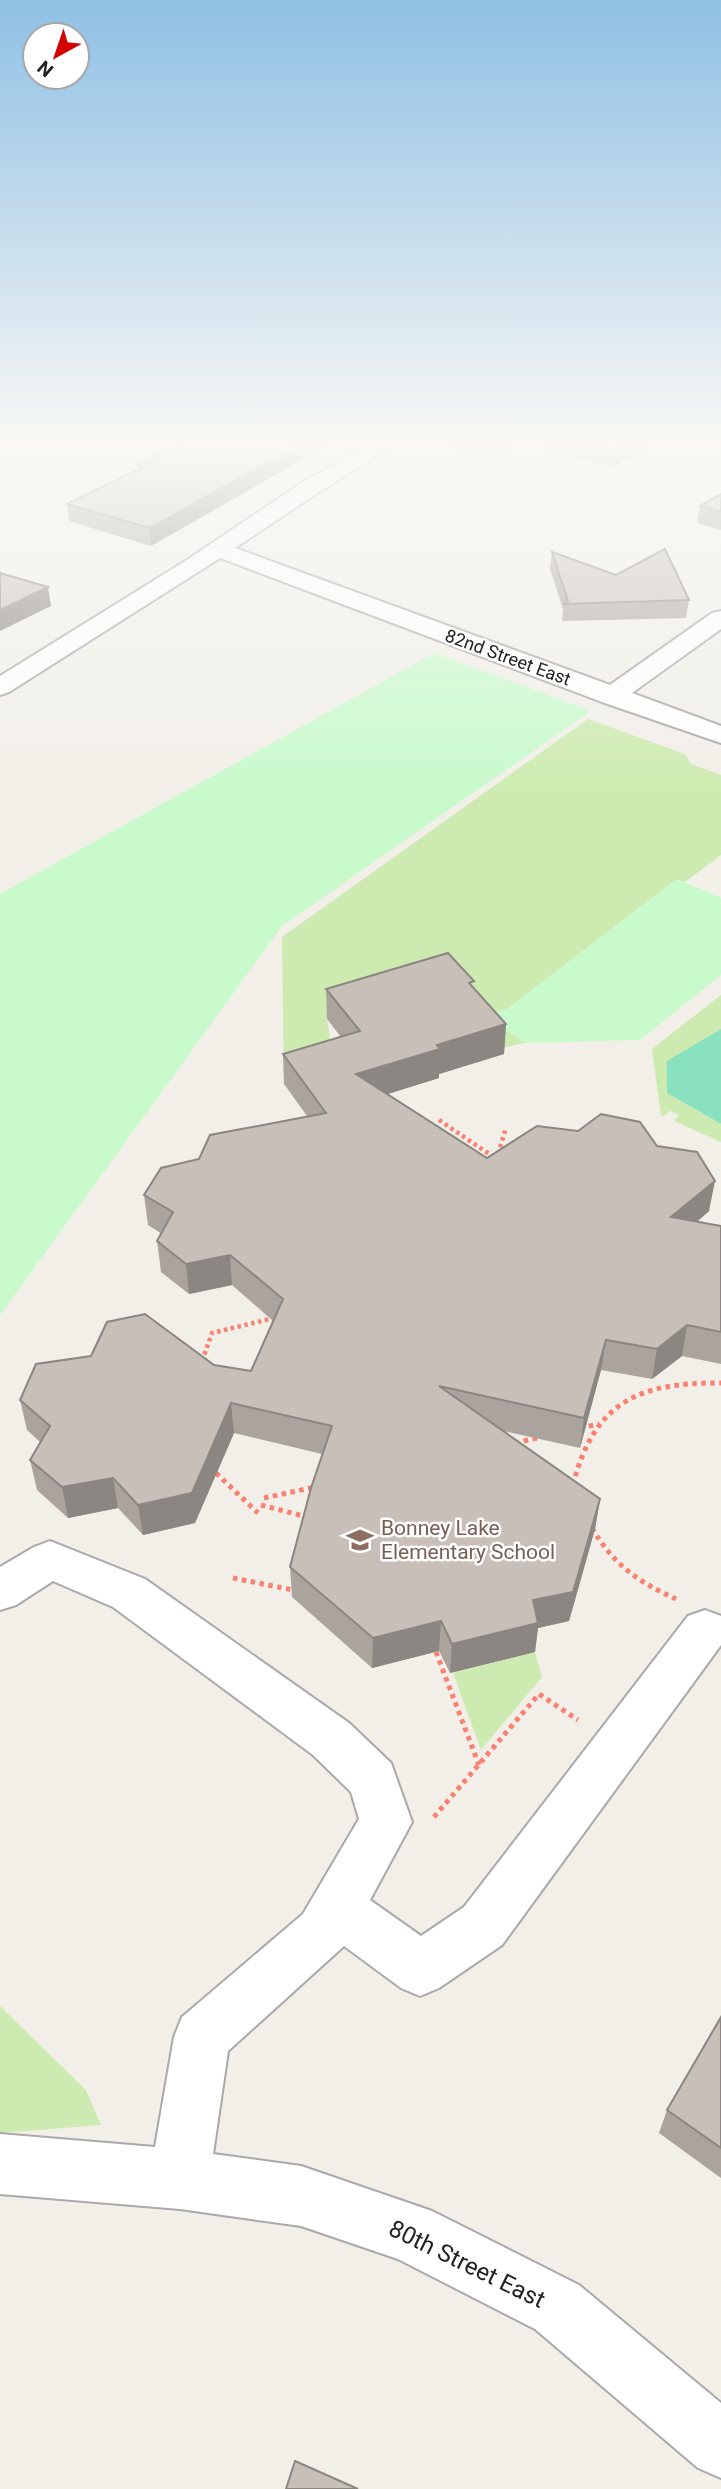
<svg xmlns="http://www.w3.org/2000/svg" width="721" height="2489" viewBox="0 0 721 2489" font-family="Roboto,sans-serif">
	<rect width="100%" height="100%" fill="#f2efe9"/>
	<!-- grass -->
	<path fill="#cdebb0" d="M588,719L685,754L691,764L721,775V855L685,882L677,879L507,1009L483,1014L525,1043L502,1048L327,1019L331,1046L340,1067L284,1084L282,937Z
		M721,995V1029L668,1061L667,1093L721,1124V1142L674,1121L679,1115L670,1111L663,1116L661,1115L652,1049Z
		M535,1652L542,1677L481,1750L453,1673Z
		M0,2006L86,2090L101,2125L0,2133Z"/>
	<!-- park -->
	<path fill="#c8facc" d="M434,653L591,711L282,926L0,1315V894Z
		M677,879L721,898V975L640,1040L525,1043L482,1014L507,1009Z"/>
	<!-- pitch -->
	<path fill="#88e0be" d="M721,1029V1124L667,1093V1061Z"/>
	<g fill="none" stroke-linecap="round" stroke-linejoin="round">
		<!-- minor casing -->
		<g stroke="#a9a9a9" stroke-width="4">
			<path id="minor" d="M372,443H397L319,492L235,548L610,685L712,613L721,611V629L632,693L721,726V743L602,702L220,558L9,692L0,695V676L187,560L303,482Z
				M50,1541L145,1579L349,1723L391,1763L412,1822L370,1900L421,1936L464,1907L688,1616L705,1610L721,1616V1645L502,1945L439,1988L420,1996L401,1988L344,1946L228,2051L213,2154L301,2166L432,2211L579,2285L721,2403V2478L698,2468L535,2329L398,2259L301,2226L180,2209L0,2194V2134L155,2147L174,2037L182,2017L303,1914L359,1819L351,1792L313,1755L113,1607L53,1581L16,1605L0,1610V1567L34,1547Z"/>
		</g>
		<!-- path-far1 -->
		<path stroke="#fa8072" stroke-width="4.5" stroke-dasharray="3.5 3.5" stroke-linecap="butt" d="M439,1120L495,1158
			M498,1154L506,1128
			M202,1361L212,1333L274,1318"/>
		<!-- path -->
		<path stroke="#fa8072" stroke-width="5" stroke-dasharray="4.5 4.5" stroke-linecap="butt" d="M580,1428L599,1424
			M515,1443L541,1437
			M216,1473L258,1513
			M573,1485C594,1402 639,1382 721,1383
			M264,1498L315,1487
			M261,1505L307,1517
			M592,1528C613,1564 638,1582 676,1599
			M233,1578L293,1590
			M436,1652L479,1765
			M434,1817L539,1694L578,1720"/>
		<!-- minor -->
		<use href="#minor" fill="#fff" fill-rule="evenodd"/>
	</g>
	<!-- wall -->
	<path fill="#aba49e" d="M181,443H331L151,546L69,521L67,504L138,469L137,465Z
		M443,443H516L495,457L443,445Z
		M527,443H656L612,467Z
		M721,494V530L697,523L700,506Z
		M552,552L689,600L686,618L562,621L563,609L550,569Z
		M473,987L506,1024L504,1054L439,1074V1078L387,1094L487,1158L657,1146L709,1211L697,1222L721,1226V1364L682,1356L652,1379L601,1370L580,1448L503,1431L600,1499L595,1529L569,1621L538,1628L535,1652L450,1673L439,1651L372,1668L292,1597L290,1567L322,1454L234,1433L195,1523L143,1535L118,1508L68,1518L37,1490L30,1460L40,1442L27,1430L20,1400L214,1365L251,1371L273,1321L232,1285L189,1294L161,1272L157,1241L162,1234L148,1225L144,1195L199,1159L307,1116L284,1084L283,1054L341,1037L327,1019L326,989Z
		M721,2017V2178L659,2133L667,2110Z"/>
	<!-- shaded-wall -->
	<path fill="#8b8681" d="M302,443H331L151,546L150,528Z
		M496,443H516L495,457Z
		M627,443H656L612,467L613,450Z
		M48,587L51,606L0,631V610Z
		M506,1024L504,1054L439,1074V1078L356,1104V1074L437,1045Z
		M715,1181L709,1211L666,1248L671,1217Z
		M230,1255L232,1285L189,1294L186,1264Z
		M687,1325L682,1356L652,1379L657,1349Z
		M606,1340L601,1370L580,1448L584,1418Z
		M231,1403L234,1433L195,1523L143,1535L138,1505Z
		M113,1478L118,1508L68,1518L62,1487Z
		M600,1499L595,1529L569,1621L538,1628L535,1652L450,1673L452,1644L533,1600Z
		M441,1621L439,1651L372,1668L373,1638Z"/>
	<!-- building -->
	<path fill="#c7bfb8" stroke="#8b8681" stroke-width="2" d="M181,443H302L150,528L67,504L143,467L137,465Z
		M587,443H627L613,450Z
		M721,494V512L700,506Z
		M665,549L689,600L564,604L568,601L552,552L616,575Z
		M0,573L48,587L0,610Z
		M448,953L474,981L469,983L506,1024L437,1045L440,1049L356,1074L487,1158L537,1126L578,1131L601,1114L640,1122L657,1146L697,1152L715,1181L671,1217L721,1226V1332L687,1325L657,1349L606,1340L584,1418L439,1386L600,1499L573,1592L533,1600L538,1623L452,1644L441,1621L373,1638L290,1567L311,1488L332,1426L231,1403L192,1493L138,1505L113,1478L62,1487L30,1460L50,1426L20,1400L36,1364L91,1356L107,1322L145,1314L214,1365L251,1371L283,1299L230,1255L186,1264L157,1241L173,1212L144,1195L161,1168L199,1159L210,1135L326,1113L283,1054L360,1031L326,989Z
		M721,2017V2148L667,2110Z
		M295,2461L358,2489H286Z"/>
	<!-- sky -->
	<linearGradient id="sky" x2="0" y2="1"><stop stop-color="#8fc0e4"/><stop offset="0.56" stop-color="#f9f8f5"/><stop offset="1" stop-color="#f9f8f5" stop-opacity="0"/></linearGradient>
	<rect width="721" height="792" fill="url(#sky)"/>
	<!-- icons -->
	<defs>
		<g id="school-bare" transform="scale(2.1)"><path d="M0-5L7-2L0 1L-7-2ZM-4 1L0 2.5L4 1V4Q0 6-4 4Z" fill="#8d6e63" stroke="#fff" stroke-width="2.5" paint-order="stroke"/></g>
	</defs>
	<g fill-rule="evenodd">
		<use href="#school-bare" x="360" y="1540"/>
	</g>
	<g text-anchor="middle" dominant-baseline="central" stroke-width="5" stroke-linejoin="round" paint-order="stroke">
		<!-- far-street labels -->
		<g font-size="18" fill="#222" stroke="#fff">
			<text transform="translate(508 657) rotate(20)">82nd Street East</text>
		</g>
		<!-- education labels -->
		<g font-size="21" fill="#785e54" stroke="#fff" text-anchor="start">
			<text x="381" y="1528">Bonney Lake<tspan x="381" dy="24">Elementary School</tspan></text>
		</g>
		<!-- near-street labels -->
		<g font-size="24" fill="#222" stroke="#fff">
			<text transform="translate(467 2264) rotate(26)">80th Street East</text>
		</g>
	</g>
	<!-- north arrow -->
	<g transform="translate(56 56) rotate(220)"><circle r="33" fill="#ffffff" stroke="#a7a7a7" stroke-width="2"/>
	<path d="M0-5L12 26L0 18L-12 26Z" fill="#d40000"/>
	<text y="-10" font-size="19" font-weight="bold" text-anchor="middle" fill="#222222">N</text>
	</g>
</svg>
